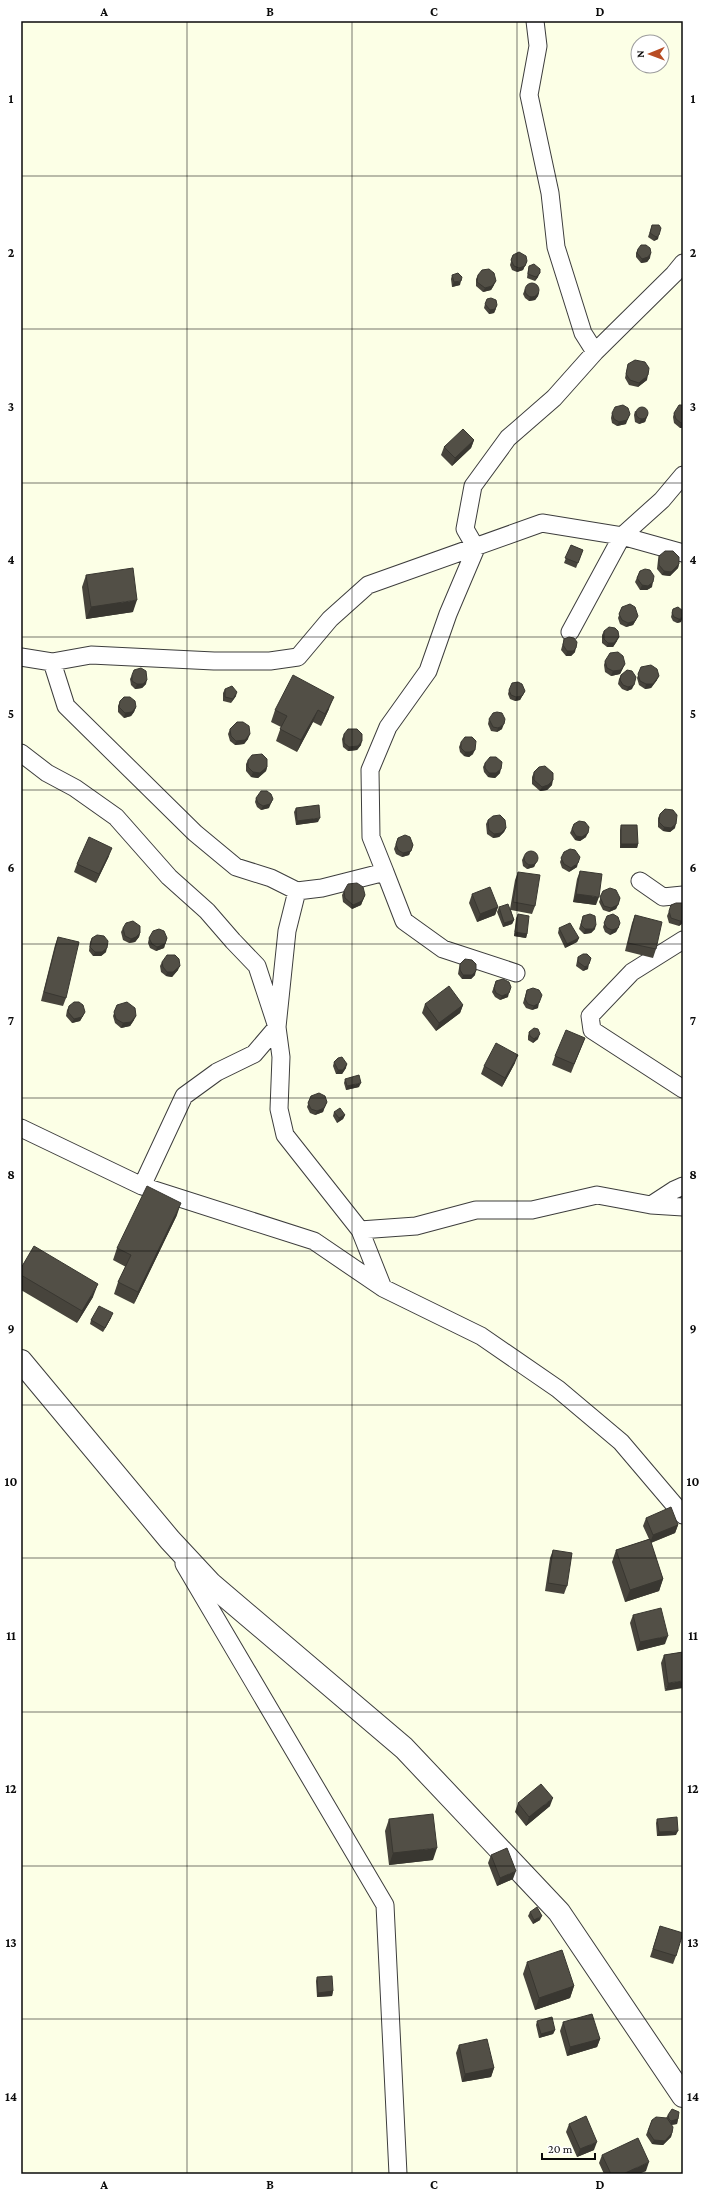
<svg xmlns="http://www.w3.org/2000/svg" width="704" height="2195" viewBox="0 0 704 2195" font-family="'Crimson Pro',serif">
	<rect width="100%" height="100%" fill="#fcffe6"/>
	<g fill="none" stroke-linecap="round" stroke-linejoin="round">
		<!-- minor casing -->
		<g stroke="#3d3d3d" stroke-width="19">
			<path id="minor" d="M535,21L538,46L529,95L550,193L556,247L583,333L595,352
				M570,632L622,536L662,500L683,475
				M21,657L52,662L91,655L214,661H270L298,657L330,619L368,585L542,523L622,536L683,553
				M52,662L66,706L195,833L236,867L271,878L297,891
				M21,753L47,773L75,788L116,817L169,877L207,911L233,941L257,966L277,1027L281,1057L279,1109L285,1135L360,1230L383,1288
				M385,872L371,837L370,770L388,727L428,671L448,614L476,548L465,529L473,486L508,438L554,398L595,352L674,274L683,263
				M640,881L663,897L683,895
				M683,940L632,972L590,1016L592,1030L683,1089
				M21,1128L142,1186L314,1241L383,1288L481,1336L558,1389L621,1442L683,1515
				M142,1186L184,1096L217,1072L254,1054L277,1027L287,931L297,891L322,888L385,872L404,921L443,949L516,973
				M651,1205L683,1207
				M360,1230L416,1226L476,1210H532L597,1195L651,1205L674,1190L683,1186
				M184,1564L385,1905L398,2174"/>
		</g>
		<!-- tertiary casing -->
		<g stroke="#3d3d3d" stroke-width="24">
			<path id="tertiary" d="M21,1361L170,1540L211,1584L404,1748L559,1912L683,2096"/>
		</g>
		<!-- minor -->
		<use href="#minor" stroke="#fff" stroke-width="17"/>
		<!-- tertiary -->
		<use href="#tertiary" stroke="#fff" stroke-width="22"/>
	</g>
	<!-- wall -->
	<path fill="#47443c" d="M652,225L658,239L654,241L648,237Z
		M638,249L650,258L647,262L641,263L636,257V253Z
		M513,255L527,261L523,270L517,272L512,270L510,265Z
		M529,266L538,277L535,281L527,278L528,270Z
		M452,275L460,285L452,287L451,279Z
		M478,275L494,285L491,290L483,292L476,286V279Z
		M525,289L539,292L538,296L535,300L529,301L525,298L523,294Z
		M485,304L496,309L494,313L489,314L484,308Z
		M628,364L647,380L638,387L629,385L625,378Z
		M683,405V428H680L674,423L673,417L674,413Z
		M635,411L648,414L645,422L639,424L635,422L634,415Z
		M612,413L626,424L617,426L612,423L611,418Z
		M474,440L471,448L452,466L441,455L444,447Z
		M571,545L583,550L576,568L564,563Z
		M659,556L679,564L678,568L670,576L662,575L657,569L658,560Z
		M640,571L652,587L647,590H640L635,582Z
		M86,575L133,612L86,619L82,587Z
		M622,607L636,620L633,625L626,627L620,624L618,618Z
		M673,609L681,622L677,623L673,621L671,617Z
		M604,631L617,641L613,647H607L602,643V635Z
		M564,639L575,652L571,656H566L561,650Z
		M605,661L623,668L620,674L611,676L605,672L604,665Z
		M641,667L657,680L651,688L645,689L639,685L637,678Z
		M132,675L146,684L142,688L135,689L131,685L130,679Z
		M621,675L632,689L627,691L622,689L618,684L619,679Z
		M225,689L236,696L231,703L223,701V693Z
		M509,690L525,691L520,700L515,701L510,699L508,694Z
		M120,701L136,707L134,712L131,716L124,718L118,712V706Z
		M329,709L321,726L313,722L297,752L276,741L281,727L271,722L275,710Z
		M489,719L502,729L497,732L491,731L488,724Z
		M230,729L248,739L244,744L235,745L230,741L228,734Z
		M344,734L361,745L357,750L348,751L343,747L342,739Z
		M461,742L473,754L469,757L464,756L460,752L459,747Z
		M248,760L267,767L266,771L258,778L251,777L246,771V764Z
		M485,763L500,773L495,778L488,777L484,772L483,767Z
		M534,772L552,785L547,790L540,791L532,784V777Z
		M256,798L269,808L261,810L257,807L255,802Z
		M296,808L318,822L296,825L294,812Z
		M660,814L675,828L670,832L663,831L658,827V818Z
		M488,820L506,828L504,832L499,837L493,838L487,834L486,824Z
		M574,824L586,837L580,841L575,840L570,833Z
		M621,825L638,844L637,848H620V830Z
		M398,838L413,845L409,855L402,857L396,854L394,849Z
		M564,852L577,867L569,872L562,868L560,862Z
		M109,856L96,883L74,872L77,864Z
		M524,856L536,863L534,867L527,869L523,866L522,860Z
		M580,871L596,905L573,902L577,879Z
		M518,872L535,906L532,914L511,910L514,920L512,924L503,927L497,912L499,907L510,909L515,880Z
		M344,891L365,895L361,905L352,909L343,902L342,895Z
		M603,891L620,898L616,909L609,912L603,910L599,902Z
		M472,894L498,907L495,915L477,922L469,903Z
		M669,911L683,923L679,926L669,923L667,916Z
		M518,914L527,934L526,938L514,936L516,918Z
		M635,915L656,949L653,958L625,951L632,923Z
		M583,916L595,929L591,933L584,934L579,929Z
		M607,916L619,927L616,932L610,935L605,932L603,927Z
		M123,928L140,933L139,937L135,942L129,943L123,940L121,932Z
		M559,928L579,938L577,942L565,948L558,933Z
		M58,937L66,998L63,1006L41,1001L55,945Z
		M92,938L106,952L101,956H93L89,951L90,942Z
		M149,938H167L164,948L156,951L150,948L148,943Z
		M578,957L588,969L583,971L576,966L577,961Z
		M162,962L178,970L172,977L166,976L161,972L160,966Z
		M460,964L475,975L471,979H462L458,974L459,968Z
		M496,981L508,997L500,1000L495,997L492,992Z
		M527,990L538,1008L532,1010L526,1008L523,1003Z
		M425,1004L463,1005L460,1013L436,1031L422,1013Z
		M117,1005L134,1020L130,1026L121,1028L115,1023L113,1016Z
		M69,1006L83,1016L80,1021L72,1023L66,1016L67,1010Z
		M529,1032L538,1039L533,1043L528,1040V1036Z
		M585,1038L571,1073L552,1065L555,1056Z
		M334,1062L346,1068L342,1074H336L333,1066Z
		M515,1063L502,1087L481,1074L484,1066Z
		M345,1079L359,1087L346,1090L344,1083Z
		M311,1096L327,1102L323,1112L315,1115L310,1113L307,1107Z
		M334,1112L345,1115L343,1119L337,1123L333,1116Z
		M177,1215L134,1304L114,1294L118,1282L126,1267L113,1260L117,1248Z
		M21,1268L93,1297L77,1323L21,1290Z
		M111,1318L103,1332L90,1324L91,1320Z
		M646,1518L678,1525L675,1533L651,1543L663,1579L659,1591L625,1602L612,1562L616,1550L649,1539L643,1526Z
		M553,1550L567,1586L564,1594L545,1591L550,1558Z
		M633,1615L665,1644L637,1651L630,1623Z
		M683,1652L665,1691L661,1663L664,1655Z
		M518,1803L550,1806L526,1826L515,1812Z
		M389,1819L433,1860L389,1865L385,1831Z
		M657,1819L676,1835L657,1836L656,1823Z
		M491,1855L513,1879L497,1886L488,1863Z
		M530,1912L540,1920L533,1924L528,1916Z
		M660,1926L676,1956L673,1964L650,1957Z
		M527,1962L574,1986L570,1998L535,2010L523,1974Z
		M317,1977L333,1991L332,1996L317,1997L316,1981Z
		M537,2021L555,2030L553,2034L539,2038L536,2025Z
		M563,2022L600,2039L597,2047L567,2056L560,2031Z
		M459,2045L494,2068L491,2077L462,2082L456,2053Z
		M668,2115L678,2119L677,2124L671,2125L672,2133L671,2137L663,2145L652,2144L646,2135L652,2120L666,2118Z
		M569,2124L594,2150L577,2157L566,2132Z
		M602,2155L646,2171L638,2174H604L599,2163Z"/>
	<!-- shaded-wall -->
	<path fill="#393731" d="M659,235L658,239L654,241L656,237Z
		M651,253L650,258L647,262L641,263L642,259Z
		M527,261L523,270L517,272L519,268Z
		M540,273L538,277L535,281L536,277Z
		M461,281L460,285L452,287L454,282Z
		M496,281L494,285L491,290L483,292L485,288Z
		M539,292L538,296L535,300L529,301L530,297Z
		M497,305L494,313L489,314L490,310Z
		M648,375L647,380L638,387L639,383Z
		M630,414L626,424L617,426L619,422Z
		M648,414L645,422L639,424L641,419Z
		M681,423H683V428H680Z
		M474,440L471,448L452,466L455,458Z
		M679,564L678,568L670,576L662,575L664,571Z
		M653,582L652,587L647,590H640L642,585Z
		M137,600L133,612L86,619L91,607Z
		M638,616L633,625L626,627L628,623Z
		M683,617L681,622L677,623L679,619Z
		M619,637L617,641L613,647H607L608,643Z
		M576,648L575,652L571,656H566L567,651Z
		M625,664L620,674L611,676L613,671Z
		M659,676L657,680L651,688L645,689L646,684Z
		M147,680L146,684L142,688L135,689L137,684Z
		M634,685L632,689L627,691L628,687Z
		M525,691L520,700L515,701L516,697Z
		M237,692L236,696L231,703L233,699Z
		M334,697L329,709L321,726L325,714Z
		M136,707L134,712L131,716L124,718L125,713Z
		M318,710L313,722L297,752L301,740Z
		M504,724L502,729L497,732L498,728Z
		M250,734L248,739L244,744L235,745L236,741Z
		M362,741L361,745L357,750L348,751L349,747Z
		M475,750L473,754L469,757L464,756L465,752Z
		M267,767L266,771L258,778L251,777L253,772Z
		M501,769L500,773L495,778L488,777L489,773Z
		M553,780L552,785L547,790L540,791L542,787Z
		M273,799L269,808L261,810L263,806Z
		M320,818L318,822L296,825L297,821Z
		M676,824L675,828L670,832L663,831L664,827Z
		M506,828L504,832L499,837L493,838L494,834Z
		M588,833L586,837L580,841L575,840L576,836Z
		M621,844H638L637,848H620Z
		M413,845L409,855L402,857L403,853Z
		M112,848L109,856L96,883L99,874Z
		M537,859L534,867L527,869L529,865Z
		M578,863L577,867L569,872L571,868Z
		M576,894L599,897L596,905L573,902Z
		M365,895L361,905L352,909L353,905Z
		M618,905L616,909L609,912L611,908Z
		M498,907L495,915L477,922L480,914Z
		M683,919V923L679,926L680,921Z
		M514,920L512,924L503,927L504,923Z
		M620,923L616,932L610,935L612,930Z
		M596,925L595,929L591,933L584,934L585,929Z
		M515,932L527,934L526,938L514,936Z
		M140,933L139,937L135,942L129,943L131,939Z
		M579,938L577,942L565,948L567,944Z
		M165,944L164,948L156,951L157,947Z
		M107,948L106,952L101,956H93L95,952Z
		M589,964L588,969L583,971L585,967Z
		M180,966L178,970L172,977L166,976L167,972Z
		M476,971L475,975L471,979H462L463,975Z
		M509,993L508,997L500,1000L502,996Z
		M539,1003L538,1008L532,1010L534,1006Z
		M463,1005L460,1013L436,1031L439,1023Z
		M85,1012L80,1021L72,1023L74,1019Z
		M136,1016L134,1020L130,1026L121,1028L123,1023Z
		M540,1034L538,1039L533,1043L534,1039Z
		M518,1055L515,1063L502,1087L505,1078Z
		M347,1064L346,1068L342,1074H336L338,1070Z
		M361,1083L359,1087L346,1090L347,1086Z
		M324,1108L323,1112L315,1115L317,1111Z
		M345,1115L343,1119L337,1123L339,1118Z
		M181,1203L177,1215L134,1304L138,1292Z
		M98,1284L93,1297L77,1323L82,1311Z
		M113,1313L111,1318L103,1332L105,1328Z
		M678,1525L675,1533L650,1543L653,1535Z
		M663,1579L659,1591L625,1602L630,1590Z
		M668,1636L665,1644L637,1651L640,1642Z
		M683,1681V1688L665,1691L668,1683Z
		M553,1798L550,1806L526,1826L529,1817Z
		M678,1831L676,1835L657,1836L659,1832Z
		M437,1848L433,1860L389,1865L393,1853Z
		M516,1871L513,1879L497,1886L500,1878Z
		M542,1916L540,1920L533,1924L534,1920Z
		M574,1986L570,1998L535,2010L539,1998Z
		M333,1991L332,1996L317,1997L318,1993Z
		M555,2030L553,2034L539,2038L541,2034Z
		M600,2039L597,2047L567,2056L570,2047Z
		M494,2068L491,2077L462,2082L465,2074Z
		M678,2119L677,2124L670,2125L671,2121Z
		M672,2133L671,2137L663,2145L652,2144L654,2140Z
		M597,2142L594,2150L577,2157L580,2149Z
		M649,2162L646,2171L638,2174H623Z"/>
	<!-- building -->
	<path fill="#524f46" stroke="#393731" d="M652,225H659L661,228L659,235L656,237L650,233Z
		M641,245H646L650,248L651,253L648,257L642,259L637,253L638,249Z
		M519,252L526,256L527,261L525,266L519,268L514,266L511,260L513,255Z
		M534,264L540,269V273L536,277L528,274L529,266Z
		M489,269L494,273L496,281L492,286L485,288L477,282L478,275L482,270Z
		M458,273L462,277L461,281L454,282L452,275Z
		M525 290a7 7 0 1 1 14 0a7 7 0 1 1-14 0Z
		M491,298L496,300L497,305L495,309L490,310L485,304L487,299Z
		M635,360L645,362L649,368L648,375L639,383L630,380L626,374L628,364Z
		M623,405L628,408L630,414L627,420L619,422L614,419L612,413L615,407Z
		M679,405H683V423H681L676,419L674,413Z
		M636 413a6 6 0 1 1 12 0a6 6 0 1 1-12 0Z
		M463,429L474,440L455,458L444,447Z
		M571,545L583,550L578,563L565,558Z
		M665,551H673L679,557V564L671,572L664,571L659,565V556Z
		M133,568L137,600L91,607L86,575Z
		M645,569L650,570L654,576L653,582L648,586L642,585L637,578L640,571Z
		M630,604L635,607L638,616L635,621L628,623L622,620L619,614L622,607Z
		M678,607L683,611V617L679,619L674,617L672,613L673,609Z
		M609,627L615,628L618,631L619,637L614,643H608L604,639V631Z
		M569,637L574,638L577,642L576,648L573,651H567L563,645L564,639Z
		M618,652L623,656L625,664L621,670L613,671L607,668L605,661L610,653Z
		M651,665L657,669L659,676L653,684H646L640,681L638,674L641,667Z
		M141,668L146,671L147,680L143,684H137L132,681V675L134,670Z
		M627,670L632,671L636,677L634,685L628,687L623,685L620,680L621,675Z
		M293,675L334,697L325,714L318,710L301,740L280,729L287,716L275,710Z
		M518,682L522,684L525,691L522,696L516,697L511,695L509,690L512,683Z
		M232,686L237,692L233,699L225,697V689Z
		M124,697H130L135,701L136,707L132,712L125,713L119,707L120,701Z
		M497,712L502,713L505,719L504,724L498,728L493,727L489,719L493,713Z
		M237,722H243L249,726L250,734L245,740L236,741L231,736L230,729Z
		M348,729H357L362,734V741L358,746L349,747L344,743V734Z
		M465,737H472L476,741L475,750L470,752H465L461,748V742Z
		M262,754L267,759V767L260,773L253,772L248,767V760L252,755Z
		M490,757H496L502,762L501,769L496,773H489L485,768V763Z
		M545,766L553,773V780L548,785L542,787L534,780V772L539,767Z
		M261,791H267L271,794L273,799L270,804L263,806L258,803L256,798Z
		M319,805L320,818L297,821L296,808Z
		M665,809L673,810L677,815L676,824L671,828L664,827L659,822L660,814Z
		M500,815L505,820L506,828L501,833L494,834L489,830L488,820L493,816Z
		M579,821L585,822L589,827L588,833L582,837L576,836L572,829L574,824Z
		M621,825H637L638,844H621Z
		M405,835L410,837L413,845L411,851L403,853L398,850L396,844L398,838Z
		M89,837L112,848L99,874L77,864Z
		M570,849L575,850L580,857L578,863L571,868L564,864L561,858L564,852Z
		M524 858a7 7 0 1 1 14 0a7 7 0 1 1-14 0Z
		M580,871L602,874L599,897L576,894Z
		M518,872L540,875L535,906L513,902Z
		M357,883L363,887L365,895L362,901L353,905L345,898L344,891L348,884Z
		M490,887L498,907L480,914L472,894Z
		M610,888L616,890L620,898L618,905L611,908L604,906L600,897L603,891Z
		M676,903H682L683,904V919L680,921L671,918L669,911L671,905Z
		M508,904L514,920L504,923L499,907Z
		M518,914L529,916L527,934L515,932Z
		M590,914L595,916L596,925L593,929H585L581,925L583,916Z
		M613,914L618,917L620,923L618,928L612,930L607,928L604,923L607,916Z
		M635,915L662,922L656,949L628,943Z
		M133,921L140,926V933L136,937L131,939L125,936L123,928L126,923Z
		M570,923L579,938L567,944L559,928Z
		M159,929L164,931L167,938L165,944L157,947L152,944L149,938L153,931Z
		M97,935L104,936L108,941L107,948L102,952H95L90,947L92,938Z
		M58,937L79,942L66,998L44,992Z
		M583,954H587L591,958L589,964L585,967L578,962V957Z
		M167,955H175L179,959L180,966L173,972H167L163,967L162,962Z
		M465,959L472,960L476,964V971L472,975H463L460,970V964Z
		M503,979L509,982L511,987L509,993L502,996L496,993L494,988L496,981Z
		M449,986L463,1005L439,1023L425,1004Z
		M533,988L539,990L542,995L539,1003L534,1006L528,1004L525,999L527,990Z
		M74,1002H79L83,1005L85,1012L82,1017L74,1019L68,1012L69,1006Z
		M127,1002L135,1008L136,1016L131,1022L123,1023L116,1019L114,1012L117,1005Z
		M534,1028L538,1029L540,1034L534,1039L530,1036L529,1032Z
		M566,1030L585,1038L574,1064L555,1056Z
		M496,1043L518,1055L505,1078L484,1066Z
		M342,1057L347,1064L343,1070H338L334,1062L338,1058Z
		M359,1075L361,1083L347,1086L345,1079Z
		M319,1093L325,1096L327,1102L324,1108L317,1111L311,1109L308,1103L311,1096Z
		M340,1108L345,1115L339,1118L334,1112Z
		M147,1186L181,1203L138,1292L118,1282L131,1255L117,1248Z
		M34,1246L98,1284L82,1311L21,1275V1268Z
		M99,1306L113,1313L105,1328L91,1320Z
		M671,1507L678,1525L653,1535L646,1518Z
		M650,1539L663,1579L630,1590L616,1550Z
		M553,1550L572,1553L567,1586L548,1583Z
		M661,1608L668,1636L640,1642L633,1615Z
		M683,1652V1681L668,1683L664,1655Z
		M541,1784L553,1798L529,1817L518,1803Z
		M433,1814L437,1848L393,1853L389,1819Z
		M677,1817L678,1831L659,1832L657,1819Z
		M507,1848L516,1871L500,1878L491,1855Z
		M537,1907L542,1916L534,1920L530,1912Z
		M660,1926L683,1933L676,1956L653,1949Z
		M562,1950L574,1986L539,1998L527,1962Z
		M332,1976L333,1991L318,1993L317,1977Z
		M592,2014L600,2039L570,2047L563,2022Z
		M552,2017L555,2030L541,2034L537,2021Z
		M487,2039L494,2068L465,2074L459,2045Z
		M672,2109L679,2112L678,2119L671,2121L669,2119L668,2115Z
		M586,2116L597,2142L580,2149L569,2124Z
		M656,2117L667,2118L673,2127L672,2133L665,2141L654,2140L648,2131L652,2120Z
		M638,2138L649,2162L623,2174H611L602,2155Z"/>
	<!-- grid -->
	<path fill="none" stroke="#0a0a0a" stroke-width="1" stroke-opacity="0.55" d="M187,21V2174M352,21V2174M517,21V2174M21,176H683M21,329H683M21,483H683M21,637H683M21,790H683M21,944H683M21,1098H683M21,1251H683M21,1405H683M21,1558H683M21,1712H683M21,1866H683M21,2019H683"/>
	<!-- border -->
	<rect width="704" height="2195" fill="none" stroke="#ffffff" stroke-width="44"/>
	<!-- north arrow -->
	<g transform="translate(650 54) rotate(269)"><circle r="19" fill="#ffffff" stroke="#9d9d9d"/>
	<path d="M0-3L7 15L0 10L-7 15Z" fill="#b84c23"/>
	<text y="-6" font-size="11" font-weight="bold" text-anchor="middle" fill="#0a0a0a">N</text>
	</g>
	<!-- scale -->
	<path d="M542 2153v6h53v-6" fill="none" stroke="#0a0a0a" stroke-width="2"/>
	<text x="548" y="2153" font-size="12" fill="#0a0a0a" stroke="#ffffff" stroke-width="3" paint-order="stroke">20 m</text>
	<rect x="22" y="22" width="660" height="2151" fill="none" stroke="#0a0a0a" stroke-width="1.5"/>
	<g font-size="13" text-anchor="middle" font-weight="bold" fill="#0a0a0a">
		<text x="104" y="16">A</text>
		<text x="270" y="16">B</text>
		<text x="434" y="16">C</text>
		<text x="600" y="16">D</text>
		<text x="11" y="103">1</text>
		<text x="693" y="103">1</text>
		<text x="11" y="257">2</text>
		<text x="693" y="257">2</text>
		<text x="11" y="411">3</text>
		<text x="693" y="411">3</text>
		<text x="11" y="564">4</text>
		<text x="693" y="564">4</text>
		<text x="11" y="718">5</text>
		<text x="693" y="718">5</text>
		<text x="11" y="872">6</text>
		<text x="693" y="872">6</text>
		<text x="11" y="1025">7</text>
		<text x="693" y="1025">7</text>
		<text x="11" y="1179">8</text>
		<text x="693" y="1179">8</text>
		<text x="11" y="1333">9</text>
		<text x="693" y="1333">9</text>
		<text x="11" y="1486">10</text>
		<text x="693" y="1486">10</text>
		<text x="11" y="1640">11</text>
		<text x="693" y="1640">11</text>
		<text x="11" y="1793">12</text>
		<text x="693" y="1793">12</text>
		<text x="11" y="1947">13</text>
		<text x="693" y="1947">13</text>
		<text x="11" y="2101">14</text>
		<text x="693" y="2101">14</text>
		<text x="104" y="2189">A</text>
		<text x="270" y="2189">B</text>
		<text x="434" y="2189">C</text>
		<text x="600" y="2189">D</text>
	</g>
</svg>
